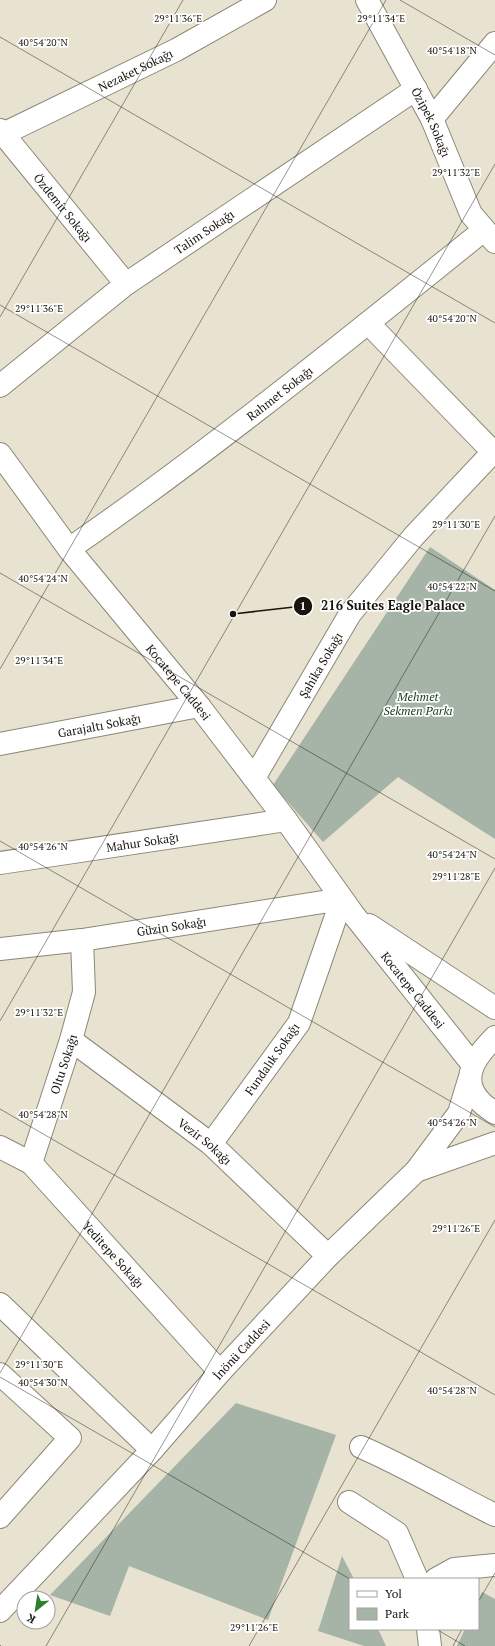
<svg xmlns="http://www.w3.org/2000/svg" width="495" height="1646" viewBox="0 0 495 1646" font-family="'PT Serif',serif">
	<rect width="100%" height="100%" fill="#e8e2d0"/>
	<!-- green -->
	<path fill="#a5b4a7" d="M430,547L495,590V839L398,777L323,842L273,785Z
		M236,1403L336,1435L268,1620L129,1566L110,1616L50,1595Z
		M342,1556L354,1579H350V1629H378L386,1646H364L318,1631Z
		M482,1592L495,1599V1646H457L465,1629H478V1601Z"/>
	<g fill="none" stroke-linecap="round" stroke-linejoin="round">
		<!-- minor casing -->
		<g stroke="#8d8777" stroke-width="24">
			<g id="minor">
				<path id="s1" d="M367,0L432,119L471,214L495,242"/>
				<path d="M432,119L495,43"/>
				<path id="s2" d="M0,130L126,284"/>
				<path id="s3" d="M3,134L176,50L265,0"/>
				<path d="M368,323L495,454"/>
				<path id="s4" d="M0,386L126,284L416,89"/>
				<path id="s5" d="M0,454L69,549L199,706L286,820L353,914L473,1065"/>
				<path id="s6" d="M69,549C212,450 348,339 484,230"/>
				<path id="s7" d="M0,744L199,706"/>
				<path id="s8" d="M254,778L350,614L414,536L493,452"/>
				<path id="s9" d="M0,863L286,820"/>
				<path d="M369,925L495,1008"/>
				<path id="s10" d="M0,949L82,940L342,899L299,1023L211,1144"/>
				<path d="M495,1037C477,1055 458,1078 480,1101C484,1106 490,1109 495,1113"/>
				<path id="s11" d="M71,1040L211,1144L328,1256"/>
				<path id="s12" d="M0,1147L31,1163L220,1372"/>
				<path id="s13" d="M31,1163L71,1040L84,992L82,940"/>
				<path d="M416,1171L495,1143"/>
				<path d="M0,1304L152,1450"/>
				<path d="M0,1374L70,1438L0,1517"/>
				<path d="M361,1447C407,1467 450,1493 495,1515"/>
				<path d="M349,1502L397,1533L417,1579"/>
				<path d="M436,1579L454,1569L495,1565"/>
				<path id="s14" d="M0,1611L152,1450L220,1372L328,1256L416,1171L459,1113L469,1080"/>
				<path d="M428,1629L430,1646"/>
			</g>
		</g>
		<!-- minor -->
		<use href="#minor" stroke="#fff" stroke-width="22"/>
	</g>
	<!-- ticks -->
	<path fill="none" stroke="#18150f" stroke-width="1" stroke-opacity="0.45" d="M400,0L495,55M0,37L495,323M0,305L495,591M0,317L183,0M0,573L495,859M0,669L386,0M0,841L495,1127M0,1021L495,164M0,1109L495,1395M0,1373L495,516M0,1377L350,1579M478,1602L495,1573M436,1629L465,1646M0,1645L1,1646M46,1646L495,868M249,1646L495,1220M453,1646L462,1629"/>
	<g text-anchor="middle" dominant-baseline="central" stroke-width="3.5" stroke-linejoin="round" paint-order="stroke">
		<!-- street labels -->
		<g font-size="12" fill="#18150f" stroke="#fff">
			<text stroke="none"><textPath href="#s3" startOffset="147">Nezaket Sokağı</textPath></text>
			<text stroke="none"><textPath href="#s1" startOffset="138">Özipek Sokağı</textPath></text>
			<text stroke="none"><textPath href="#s2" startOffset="100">Özdemir Sokağı</textPath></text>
			<text stroke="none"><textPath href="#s4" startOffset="256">Talim Sokağı</textPath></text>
			<text stroke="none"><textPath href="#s6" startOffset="262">Rahmet Sokağı</textPath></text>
			<text stroke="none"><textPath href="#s8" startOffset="131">Şahika Sokağı</textPath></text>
			<text stroke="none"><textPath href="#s5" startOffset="290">Kocatepe Caddesi</textPath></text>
			<text stroke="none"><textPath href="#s7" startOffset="101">Garajaltı Sokağı</textPath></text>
			<text stroke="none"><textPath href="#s9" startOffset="144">Mahur Sokağı</textPath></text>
			<text stroke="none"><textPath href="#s10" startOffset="173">Güzin Sokağı</textPath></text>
			<text stroke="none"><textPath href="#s5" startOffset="677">Kocatepe Caddesi</textPath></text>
			<text transform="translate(272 1059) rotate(-55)">Fundalık Sokağı</text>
			<text stroke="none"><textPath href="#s13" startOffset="104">Oltu Sokağı</textPath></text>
			<text stroke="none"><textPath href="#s11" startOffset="168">Vezir Sokağı</textPath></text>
			<text stroke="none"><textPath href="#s12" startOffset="158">Yeditepe Sokağı</textPath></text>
			<text stroke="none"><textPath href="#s14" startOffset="356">İnönü Caddesi</textPath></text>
		</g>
		<!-- park labels -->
		<g font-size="12" font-style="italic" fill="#133d1f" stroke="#fff">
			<text x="418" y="696">Mehmet<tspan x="418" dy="14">Sekmen Parkı</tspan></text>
		</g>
	</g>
	<g font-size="10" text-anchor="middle" fill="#18150f" stroke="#fff" stroke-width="3.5" stroke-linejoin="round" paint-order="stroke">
		<text x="178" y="22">29°11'36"E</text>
		<text x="381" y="22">29°11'34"E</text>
		<text x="43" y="46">40°54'20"N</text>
		<text x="452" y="54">40°54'18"N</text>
		<text x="456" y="176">29°11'32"E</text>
		<text x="39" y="312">29°11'36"E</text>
		<text x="452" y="322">40°54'20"N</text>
		<text x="456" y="528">29°11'30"E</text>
		<text x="43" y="582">40°54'24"N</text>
		<text x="452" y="590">40°54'22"N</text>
		<text x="39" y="664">29°11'34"E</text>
		<text x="43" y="850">40°54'26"N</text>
		<text x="452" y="858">40°54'24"N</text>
		<text x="456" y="880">29°11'28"E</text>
		<text x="39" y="1016">29°11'32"E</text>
		<text x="43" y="1118">40°54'28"N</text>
		<text x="452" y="1126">40°54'26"N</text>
		<text x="456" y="1232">29°11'26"E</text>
		<text x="39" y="1368">29°11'30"E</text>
		<text x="43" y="1386">40°54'30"N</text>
		<text x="452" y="1394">40°54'28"N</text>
		<text x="254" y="1631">29°11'26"E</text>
	</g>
	<!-- callouts -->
	<path fill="none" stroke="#18150f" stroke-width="1.5" d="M233 614L303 606"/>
	<g fill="#18150f" stroke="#fff" stroke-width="1.5">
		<circle cx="233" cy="614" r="4"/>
		<circle cx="303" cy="606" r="10"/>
	</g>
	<g font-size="12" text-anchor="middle" font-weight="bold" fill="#fff">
		<text x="303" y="610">1</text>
	</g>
	<g font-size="13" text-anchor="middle" font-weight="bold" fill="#18150f" stroke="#fff" stroke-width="3.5" stroke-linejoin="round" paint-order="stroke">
		<text x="393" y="610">216 Suites Eagle Palace</text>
	</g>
	<!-- legend -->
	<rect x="349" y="1578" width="130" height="52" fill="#ffffff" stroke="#a3a19f"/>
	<rect x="357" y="1591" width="20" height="6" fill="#ffffff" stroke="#a3a19f"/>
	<text x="385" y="1598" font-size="12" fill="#18150f">Yol</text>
	<rect x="357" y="1608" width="20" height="12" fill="#a5b4a7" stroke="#a3a19f"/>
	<text x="385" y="1618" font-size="12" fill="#18150f">Park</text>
	<!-- north arrow -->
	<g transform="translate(36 1610) rotate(210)"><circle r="19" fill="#ffffff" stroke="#a3a19f"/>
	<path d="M0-3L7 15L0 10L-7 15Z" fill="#2c7f2b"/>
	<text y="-6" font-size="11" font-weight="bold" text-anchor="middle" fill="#18150f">K</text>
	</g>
</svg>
